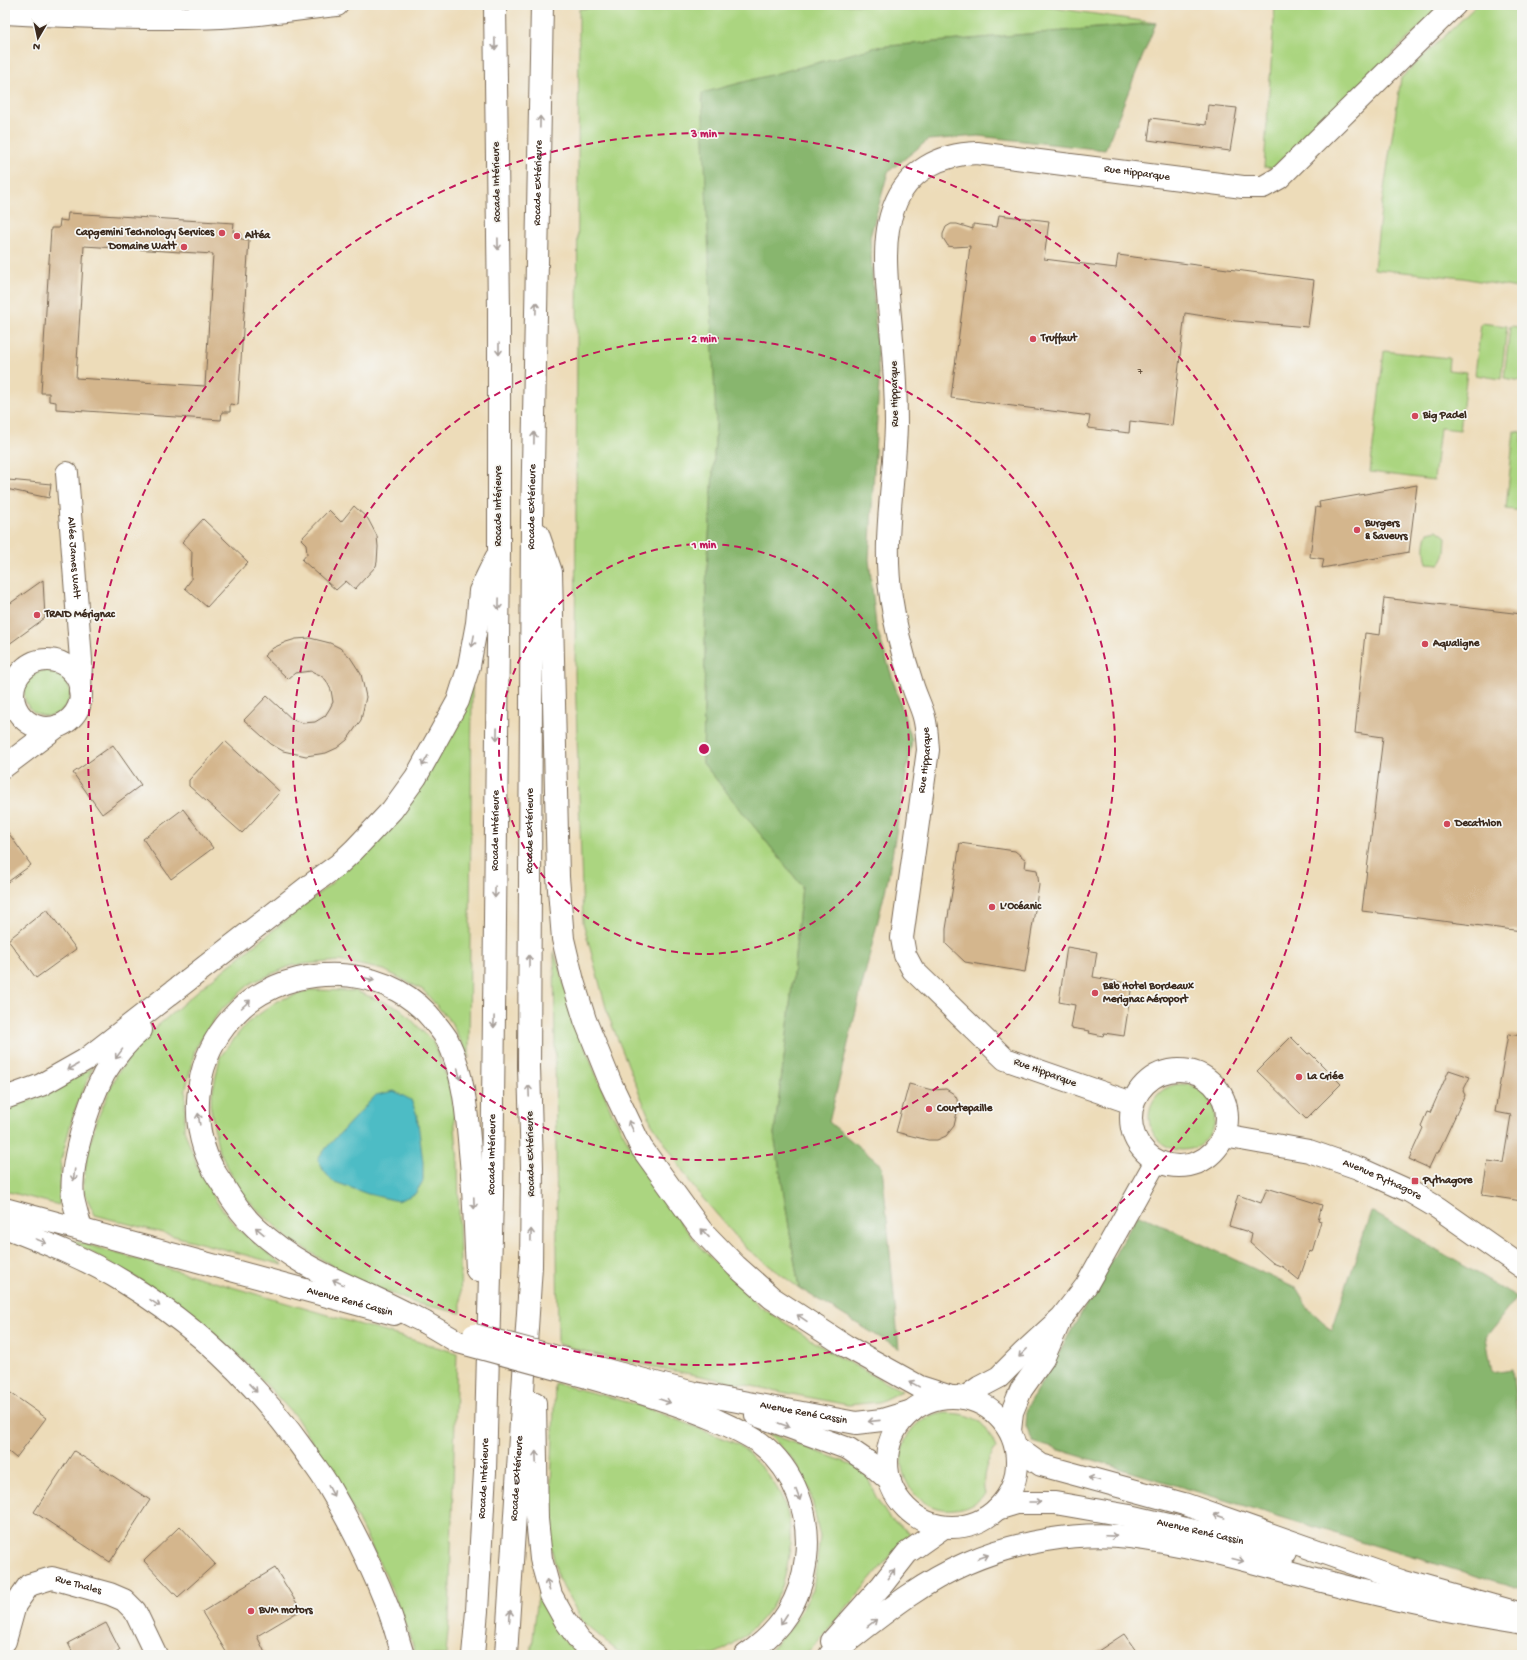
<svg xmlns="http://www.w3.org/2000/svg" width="1527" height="1660" viewBox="0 0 1527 1660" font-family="'Gochi Hand',sans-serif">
	<rect width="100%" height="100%" fill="#f6f6f2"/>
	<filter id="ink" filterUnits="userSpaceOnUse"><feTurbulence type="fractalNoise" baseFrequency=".025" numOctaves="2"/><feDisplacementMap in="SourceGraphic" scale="8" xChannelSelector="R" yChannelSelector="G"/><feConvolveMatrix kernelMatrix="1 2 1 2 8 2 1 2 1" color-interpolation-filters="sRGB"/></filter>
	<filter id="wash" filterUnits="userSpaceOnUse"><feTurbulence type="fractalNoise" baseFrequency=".012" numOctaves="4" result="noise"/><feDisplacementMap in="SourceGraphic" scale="16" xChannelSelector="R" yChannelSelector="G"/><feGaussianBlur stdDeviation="0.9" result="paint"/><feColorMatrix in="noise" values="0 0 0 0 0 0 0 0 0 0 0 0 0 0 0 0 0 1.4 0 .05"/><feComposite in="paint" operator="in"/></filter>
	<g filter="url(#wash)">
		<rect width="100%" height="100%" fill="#eddcb9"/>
		<!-- green -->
		<path fill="#abd580" stroke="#73804f" d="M620,5H1034L1156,23L877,47L716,424L706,586L703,763L802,886L787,1035L774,1134L799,1288L746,1248L694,1188L651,1122L608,1015L583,922L575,673L579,9Z
			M1275,5H1443L1273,168L1264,167Z
			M1477,5H1522V289L1463,278L1374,269L1381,209L1401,78Z
			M1481,323L1507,326L1501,379L1475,375Z
			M1510,326L1522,327V381L1504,378Z
			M1384,351L1449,358L1448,370L1467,372L1460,430L1440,428L1434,480L1370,472Z
			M1514,431L1522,432V511L1506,509Z
			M1437,530L1446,537L1445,553L1440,564L1427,563C1424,551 1424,544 1428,532Z
			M24 693a23 23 0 1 1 46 0a23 23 0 1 1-46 0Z
			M472,687L469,1058L451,1022L423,990L384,970L340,961L293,965L251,983L219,1012L195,1049L186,1088L184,1129L198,1168L216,1201L239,1230L283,1265L95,1215L83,1190L87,1154L98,1117L117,1074L146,1036L201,988L332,883Z
			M554,951L576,1026L612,1113L653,1186L676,1217L703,1250L759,1306L833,1354L902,1391L879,1402L848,1405L609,1358L558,1344Z
			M310,990L355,991L400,1008L433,1042L452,1092L458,1162L461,1313L415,1303L348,1276L288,1238L242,1195L218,1148L210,1104L220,1057L246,1024L277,1001Z
			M93,1067L74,1112L61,1160L59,1205L5,1191V1109L32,1100Z
			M1149 1117a33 33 0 1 1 66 0a33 33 0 1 1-66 0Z
			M68,1239L457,1353L449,1620L446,1655H415L411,1638L386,1576L346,1496L296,1417L241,1357L166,1295Z
			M555,1383C587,1392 621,1399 652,1410C668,1416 684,1423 700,1429C712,1435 727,1439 739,1445C745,1449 751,1457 756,1462C791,1497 796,1529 785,1576C778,1609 743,1644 711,1655H630L617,1651L583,1622L558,1578L549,1537Z
			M945,1413C976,1414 984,1420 996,1448C986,1461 981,1478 985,1494C977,1503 967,1508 955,1509C909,1515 883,1455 917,1424C924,1417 935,1415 945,1413Z
			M768,1433L856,1466L868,1478L876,1497L889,1518L910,1533L812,1648L802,1655H765L791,1628L813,1590L820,1537L810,1491L794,1461Z
			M538,1595L563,1639L579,1655H531Z"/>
		<!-- forest -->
		<path fill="#88b66e" stroke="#627046" d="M1156,23L1105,150L978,136L928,140L888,172L870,237L879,383L869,559L876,626L912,740L888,879L829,1122L882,1166L899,1349L799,1288L774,1134L787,1035L802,886L703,763L706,586L716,424L702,93L877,47Z
			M1371,1211L1517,1297L1486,1337L1492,1372L1512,1369L1522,1453V1590L1033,1442L1026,1426L1027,1408L1138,1214L1297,1289L1309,1309L1332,1330Z"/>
		<!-- water -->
		<path fill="#4ebcc5" stroke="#447372" d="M394,1091L411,1100L417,1115L423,1162V1181L415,1194L398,1201L368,1194L332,1181L323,1170L318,1159L327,1147L376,1095Z"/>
		<g id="blocks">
			<!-- building -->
			<path fill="#d4b68d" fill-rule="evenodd" d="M1208,105L1237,108L1230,151L1148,140L1151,118L1206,125Z
				M68,213L234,223L233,232L241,233V239L249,240L238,405L230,404V412H222L221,420L56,409V402L49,401V393H41L51,228H59L60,220L67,221ZM84,246L213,254L205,386L76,378Z
				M999,215L1049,221L1044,259L1116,268L1118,255L1314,280L1308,327L1235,321L1185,313L1172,426L1130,421L1129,433L1088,428L1090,416L951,398L970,246L954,247L948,246L943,238V234L946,227L951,224H957L973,229V224L997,227Z
				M8,480L51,484L49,498L6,489Z
				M1417,485L1409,552L1322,568L1324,559L1310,557L1316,507L1320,508L1319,502Z
				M354,506L368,519L377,536L378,547L377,562L376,566L355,589L346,581L336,590L302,560L307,554L306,544L301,539L329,510L341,522Z
				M203,519L248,562L207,607L185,588L191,580L192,551L182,542Z
				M43,580L45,618L5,647V607Z
				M1384,598L1522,614V931L1362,911L1383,737L1355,733L1365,633L1380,635Z
				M310,638L330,643L340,648L350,657L361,674L366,697L361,720L347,740L337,748L326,753L306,756L283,751L271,744L244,720L267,696L293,720L303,723L315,722L325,716L330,708L333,702L331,690L326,680L320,675L311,671L295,673L288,679L264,656L273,648L286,642L296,639Z
				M225,741L280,792L242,833L189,786V780Z
				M113,745L141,785L102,814L73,773Z
				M183,809L213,848L171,879L143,839Z
				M5,828L31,865L5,884Z
				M960,843L1015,851L1026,860L1025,868L1037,870L1039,885L1025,972L965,962L946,944V929Z
				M47,909L76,949L36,978L8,940Z
				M1067,947L1097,952L1093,977L1132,984L1124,1036L1104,1033L1103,1036L1089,1033L1090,1031L1071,1028L1075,1005L1059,1002Z
				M1508,1034L1522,1036V1201L1482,1195L1488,1161L1503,1163L1511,1115L1495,1112Z
				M1291,1037L1308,1054L1310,1053L1341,1084L1306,1119L1257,1071Z
				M1449,1070L1470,1077L1463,1091L1465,1095L1438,1153H1436L1429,1168L1409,1159L1423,1128L1421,1126L1427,1112L1430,1113Z
				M909,1084L932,1090L946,1089L954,1094L957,1099L958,1108L954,1126L946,1136L937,1140H928L896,1132Z
				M1267,1188L1322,1205L1318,1220L1321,1221L1312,1252L1309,1251L1299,1280L1283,1267L1273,1263L1250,1243L1252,1233L1229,1226L1238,1195L1261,1203Z
				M5,1389L46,1418L16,1458L5,1449Z
				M74,1451L150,1500L110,1562L34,1512Z
				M180,1526L215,1564L178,1597L144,1561Z
				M275,1568L301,1610L257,1636L266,1655H228L202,1612Z
				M106,1623L120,1650L114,1655H74L68,1643Z
				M1124,1634L1139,1655H1092Z"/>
		</g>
	</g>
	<g filter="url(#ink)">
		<use href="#blocks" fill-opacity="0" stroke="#796854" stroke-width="1"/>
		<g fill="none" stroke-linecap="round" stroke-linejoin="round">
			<!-- minor casing -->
			<g stroke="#796854" stroke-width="24">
				<g id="minor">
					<path id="s1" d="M67,473L81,660L80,692"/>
					<circle cx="47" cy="694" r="34"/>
					<path d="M5,766L58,726"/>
					<circle cx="1179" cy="1118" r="48"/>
					<path id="s2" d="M1132,1103L1005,1059L913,970L905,955L902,938L928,750C927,739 927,728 924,717C921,705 914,693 911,680C902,653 895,625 891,597C882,539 895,481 896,423C896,391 894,359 891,328C888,291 880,241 894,207C907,171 940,154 977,153L1243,187H1263L1279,178L1455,5"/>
					<path id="s3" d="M1224,1136L1309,1151L1358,1168L1409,1191L1438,1208L1522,1267"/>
					<path d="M964,1398L980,1387L999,1377L1024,1352L1062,1317L1086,1286L1156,1161"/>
					<path d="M1010,1431L1012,1412L1021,1390L1043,1359L1058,1325"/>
					<path id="s4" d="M5,1641L15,1605L29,1585L52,1578L110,1594L124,1600L135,1611L156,1655"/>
				</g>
			</g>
			<!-- major casing -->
			<g stroke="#796854" stroke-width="24">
				<g id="major">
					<path d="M5,13C77,17 149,20 221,17C260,15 298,9 337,5"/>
					<path id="s5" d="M5,1209L394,1314"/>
					<path id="s6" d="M587,1365L694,1393L856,1423L882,1420L912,1411"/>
					<circle cx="952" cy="1462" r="65"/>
					<path d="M756,1415L849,1449L871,1464L890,1481"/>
					<path d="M1016,1447L1041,1465L1184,1504L1401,1580L1522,1614"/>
					<path id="s7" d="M997,1509L1017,1503H1055L1130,1516L1285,1552"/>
				</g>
			</g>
			<!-- highway casing -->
			<g stroke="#796854" stroke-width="24">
				<g id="highway">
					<path d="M538,534L551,572L558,877L563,939L573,981L585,1020L611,1084L641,1147L701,1230L736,1266L772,1298L846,1346L920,1387L951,1397"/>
					<path d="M5,1098L41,1085L85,1060L309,886L338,865L354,850L392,810L416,777L458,701L469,666L477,623L480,591L496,558"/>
					<path d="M5,1227C46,1243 87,1259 124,1282C195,1325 257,1384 305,1452C312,1462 320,1472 326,1482C350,1522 371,1565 388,1608C394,1623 398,1640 403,1655"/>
					<path d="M81,1228C78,1218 75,1208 73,1198C69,1164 88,1104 104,1074C114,1058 127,1042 141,1030"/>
					<path d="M424,1322C408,1314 391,1305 375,1298C329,1277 294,1263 256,1228C243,1216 232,1200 223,1185C220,1180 216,1175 213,1169C189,1124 194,1066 225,1026C232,1017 241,1007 251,1000C308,960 394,967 436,1024C440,1029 444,1034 447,1039C464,1074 467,1113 470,1151C474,1191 475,1230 477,1270"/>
					<path d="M587,1377C630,1389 673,1402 714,1419C729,1426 746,1433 760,1443C795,1470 811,1515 806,1558C801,1601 781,1631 746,1655"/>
					<path d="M535,1403L537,1519L541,1559L551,1595L565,1620L580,1641L598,1655"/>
					<path d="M832,1641L882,1585L907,1553L944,1527"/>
					<path id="s8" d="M473,1655L477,1611L485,1472L492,1196L499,551V310L495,5"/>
					<path id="s9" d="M506,1655L531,1266L532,1167L529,1067L532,519L542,5"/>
					<path d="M830,1655C875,1621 914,1586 967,1563C1015,1542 1077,1531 1130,1537C1198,1545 1264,1566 1331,1583C1395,1600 1456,1612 1522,1623"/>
				</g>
			</g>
			<!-- minor -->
			<use href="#minor" stroke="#fff" stroke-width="22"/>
			<!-- major -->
			<use href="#major" stroke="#fff" stroke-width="22"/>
			<!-- highway -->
			<use href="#highway" stroke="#fff" stroke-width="22"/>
			<!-- major-bridge casing -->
			<g stroke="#796854" stroke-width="24" stroke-linecap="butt">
				<path id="major-bridge" d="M474,1335L587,1365"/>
			</g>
			<!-- highway-bridge casing -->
			<g stroke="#796854" stroke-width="24" stroke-linecap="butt">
				<path id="highway-bridge" d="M424,1322L458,1342L587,1377"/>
			</g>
			<!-- major-bridge -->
			<use href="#major-bridge" stroke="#fff" stroke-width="22"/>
			<!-- highway-bridge -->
			<use href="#highway-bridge" stroke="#fff" stroke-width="22"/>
		</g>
		<!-- one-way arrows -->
		<defs><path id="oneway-shaft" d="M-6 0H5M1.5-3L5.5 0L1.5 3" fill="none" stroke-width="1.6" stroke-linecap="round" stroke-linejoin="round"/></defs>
		<g stroke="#a79f9a">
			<use href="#oneway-shaft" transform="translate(495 44) rotate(89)"/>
			<use href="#oneway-shaft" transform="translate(540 122) rotate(-89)"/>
			<use href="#oneway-shaft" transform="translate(498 244) rotate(89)"/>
			<use href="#oneway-shaft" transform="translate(536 308) rotate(-89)"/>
			<use href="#oneway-shaft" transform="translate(499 349) rotate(90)"/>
			<use href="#oneway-shaft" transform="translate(534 438) rotate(-89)"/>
			<use href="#oneway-shaft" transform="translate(499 604) rotate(91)"/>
			<use href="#oneway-shaft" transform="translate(473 641) rotate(101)"/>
			<use href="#oneway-shaft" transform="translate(497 734) rotate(91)"/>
			<use href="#oneway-shaft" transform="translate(425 761) rotate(119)"/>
			<use href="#oneway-shaft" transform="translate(495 892) rotate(91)"/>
			<use href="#oneway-shaft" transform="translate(529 961) rotate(-90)"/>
			<use href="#oneway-shaft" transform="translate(369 979) rotate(13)"/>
			<use href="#oneway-shaft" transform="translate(246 1004) rotate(-42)"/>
			<use href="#oneway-shaft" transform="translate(494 1022) rotate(91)"/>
			<use href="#oneway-shaft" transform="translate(119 1054) rotate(126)"/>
			<use href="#oneway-shaft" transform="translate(73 1067) rotate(150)"/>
			<use href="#oneway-shaft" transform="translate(459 1074) rotate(77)"/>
			<use href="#oneway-shaft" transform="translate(529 1091) rotate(-92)"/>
			<use href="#oneway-shaft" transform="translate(199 1119) rotate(-98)"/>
			<use href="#oneway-shaft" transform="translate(631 1126) rotate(-116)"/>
			<use href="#oneway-shaft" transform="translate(74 1175) rotate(97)"/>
			<use href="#oneway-shaft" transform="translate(474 1203) rotate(88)"/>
			<use href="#oneway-shaft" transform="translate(260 1231) rotate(-140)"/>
			<use href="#oneway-shaft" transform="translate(705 1233) rotate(-133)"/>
			<use href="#oneway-shaft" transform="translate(531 1235) rotate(-89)"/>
			<use href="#oneway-shaft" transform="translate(41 1241) rotate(22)"/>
			<use href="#oneway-shaft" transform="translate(338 1282) rotate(-154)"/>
			<use href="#oneway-shaft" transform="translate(155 1303) rotate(34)"/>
			<use href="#oneway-shaft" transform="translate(802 1318) rotate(-146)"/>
			<use href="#oneway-shaft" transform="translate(1023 1353) rotate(135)"/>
			<use href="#oneway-shaft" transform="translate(914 1384) rotate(-151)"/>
			<use href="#oneway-shaft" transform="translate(253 1388) rotate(47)"/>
			<use href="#oneway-shaft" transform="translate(665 1401) rotate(19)"/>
			<use href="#oneway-shaft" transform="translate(874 1421) rotate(174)"/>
			<use href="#oneway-shaft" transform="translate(784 1425) rotate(20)"/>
			<use href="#oneway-shaft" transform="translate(536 1457) rotate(-92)"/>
			<use href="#oneway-shaft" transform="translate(1094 1479) rotate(-166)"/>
			<use href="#oneway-shaft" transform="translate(331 1491) rotate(62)"/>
			<use href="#oneway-shaft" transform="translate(798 1495) rotate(69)"/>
			<use href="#oneway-shaft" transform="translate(1035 1502)"/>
			<use href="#oneway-shaft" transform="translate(1219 1516) rotate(-161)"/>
			<use href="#oneway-shaft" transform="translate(1111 1536) rotate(2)"/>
			<use href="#oneway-shaft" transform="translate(983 1557) rotate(-20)"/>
			<use href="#oneway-shaft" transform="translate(1238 1560) rotate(14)"/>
			<use href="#oneway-shaft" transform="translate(891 1574) rotate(-52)"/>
			<use href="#oneway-shaft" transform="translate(548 1585) rotate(-106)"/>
			<use href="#oneway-shaft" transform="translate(510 1616) rotate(-86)"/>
			<use href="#oneway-shaft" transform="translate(784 1619) rotate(123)"/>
			<use href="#oneway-shaft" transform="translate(872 1623) rotate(-38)"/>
		</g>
	</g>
	<!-- distance rings -->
	<g fill="none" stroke="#c2185b" stroke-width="2" stroke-dasharray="7 5">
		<circle cx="704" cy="749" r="205"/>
		<circle cx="704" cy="749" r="411"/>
		<circle cx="704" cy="749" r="616"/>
	</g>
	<!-- markers -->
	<g fill="#d1495b" stroke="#f6f6f2" stroke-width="1.5">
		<circle cx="222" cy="233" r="4"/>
		<circle cx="237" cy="236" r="4"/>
		<circle cx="184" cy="247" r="4"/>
		<circle cx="1033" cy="339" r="4"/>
		<circle cx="1415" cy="416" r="4"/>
		<circle cx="1357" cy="530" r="4"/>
		<circle cx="37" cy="615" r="4"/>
		<circle cx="1425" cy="644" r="4"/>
		<circle cx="1447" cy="824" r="4"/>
		<circle cx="992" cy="907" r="4"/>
		<circle cx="1095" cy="993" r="4"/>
		<circle cx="1299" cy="1077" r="4"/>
		<circle cx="929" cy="1109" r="4"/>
		<rect x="1411" y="1177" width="8" height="8" rx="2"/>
		<circle cx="251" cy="1611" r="4"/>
	</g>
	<g text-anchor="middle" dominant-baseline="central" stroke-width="3.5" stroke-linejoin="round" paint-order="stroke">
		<!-- number labels -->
		<g font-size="9" fill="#614d3a">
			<text x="1140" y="372">7</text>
		</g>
		<!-- street labels -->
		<g font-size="11" fill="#3b2a1e" stroke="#f6f6f2">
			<text stroke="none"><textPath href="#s2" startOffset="1303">Rue Hipparque</textPath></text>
			<text transform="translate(497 182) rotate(-91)">Rocade Intérieure</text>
			<text stroke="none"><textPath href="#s9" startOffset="1473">Rocade Extérieure</textPath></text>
			<text transform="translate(895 394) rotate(-91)">Rue Hipparque</text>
			<text transform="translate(499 506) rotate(-90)">Rocade Intérieure</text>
			<text stroke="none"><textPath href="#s9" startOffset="1149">Rocade Extérieure</textPath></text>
			<text stroke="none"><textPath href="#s1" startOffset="85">Allée James Watt</textPath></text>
			<text stroke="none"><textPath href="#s2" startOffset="476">Rue Hipparque</textPath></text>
			<text stroke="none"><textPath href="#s8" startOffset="825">Rocade Intérieure</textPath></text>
			<text stroke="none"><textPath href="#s9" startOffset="825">Rocade Extérieure</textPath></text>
			<text transform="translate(1045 1073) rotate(20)">Rue Hipparque</text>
			<text stroke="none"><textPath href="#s8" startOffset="501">Rocade Intérieure</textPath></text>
			<text transform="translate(531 1154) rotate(-91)">Rocade Extérieure</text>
			<text stroke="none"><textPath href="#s3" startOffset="165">Avenue Pythagore</textPath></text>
			<text stroke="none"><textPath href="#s5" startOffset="357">Avenue René Cassin</textPath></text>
			<text stroke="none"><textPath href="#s6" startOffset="222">Avenue René Cassin</textPath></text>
			<text stroke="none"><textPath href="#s8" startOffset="177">Rocade Intérieure</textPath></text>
			<text stroke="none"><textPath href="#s9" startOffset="177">Rocade Extérieure</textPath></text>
			<text stroke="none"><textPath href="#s7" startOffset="207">Avenue René Cassin</textPath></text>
			<text stroke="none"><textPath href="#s4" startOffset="113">Rue Thales</textPath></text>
		</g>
		<!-- poi labels -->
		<g font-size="11" font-weight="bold" fill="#3b2a1e" stroke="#f6f6f2" text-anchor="start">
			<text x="214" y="233" text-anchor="end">Capgemini Technology Services</text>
			<text x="245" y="236">Altéa</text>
			<text x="176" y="247" text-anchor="end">Domaine Watt</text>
			<text x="1041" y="339">Truffaut</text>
			<text x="1423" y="416">Big Padel</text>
			<text x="1365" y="524">Burgers<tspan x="1365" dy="13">&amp; Saveurs</tspan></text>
			<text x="45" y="615">TRAID Mérignac</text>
			<text x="1433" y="644">Aqualigne</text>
			<text x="1455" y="824">Decathlon</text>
			<text x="1000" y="907">L’Océanic</text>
			<text x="1103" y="987">B&amp;b Hotel Bordeaux<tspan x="1103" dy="13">Merignac Aéroport</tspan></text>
			<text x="1307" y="1077">La Criée</text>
			<text x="937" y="1109">Courtepaille</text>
			<text x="1423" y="1181">Pythagore</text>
			<text x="259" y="1611">BVM motors</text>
		</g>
	</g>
	<circle cx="704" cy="749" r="6" fill="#c2185b" stroke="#f6f6f2" stroke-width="2"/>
	<g font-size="12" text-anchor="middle" font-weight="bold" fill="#c2185b" stroke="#f6f6f2" stroke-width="3.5" stroke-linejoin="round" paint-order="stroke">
		<text x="704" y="137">3 min</text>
		<text x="704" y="342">2 min</text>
		<text x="704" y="548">1 min</text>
	</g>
	<!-- margin -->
	<rect width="1527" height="1660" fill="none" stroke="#f6f6f2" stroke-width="20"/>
	<!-- north arrow -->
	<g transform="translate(38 38) rotate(189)" stroke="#f6f6f2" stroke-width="3" paint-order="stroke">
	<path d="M0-3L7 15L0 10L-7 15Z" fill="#3b2a1e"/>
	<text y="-6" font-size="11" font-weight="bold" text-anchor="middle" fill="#3b2a1e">N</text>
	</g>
</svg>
